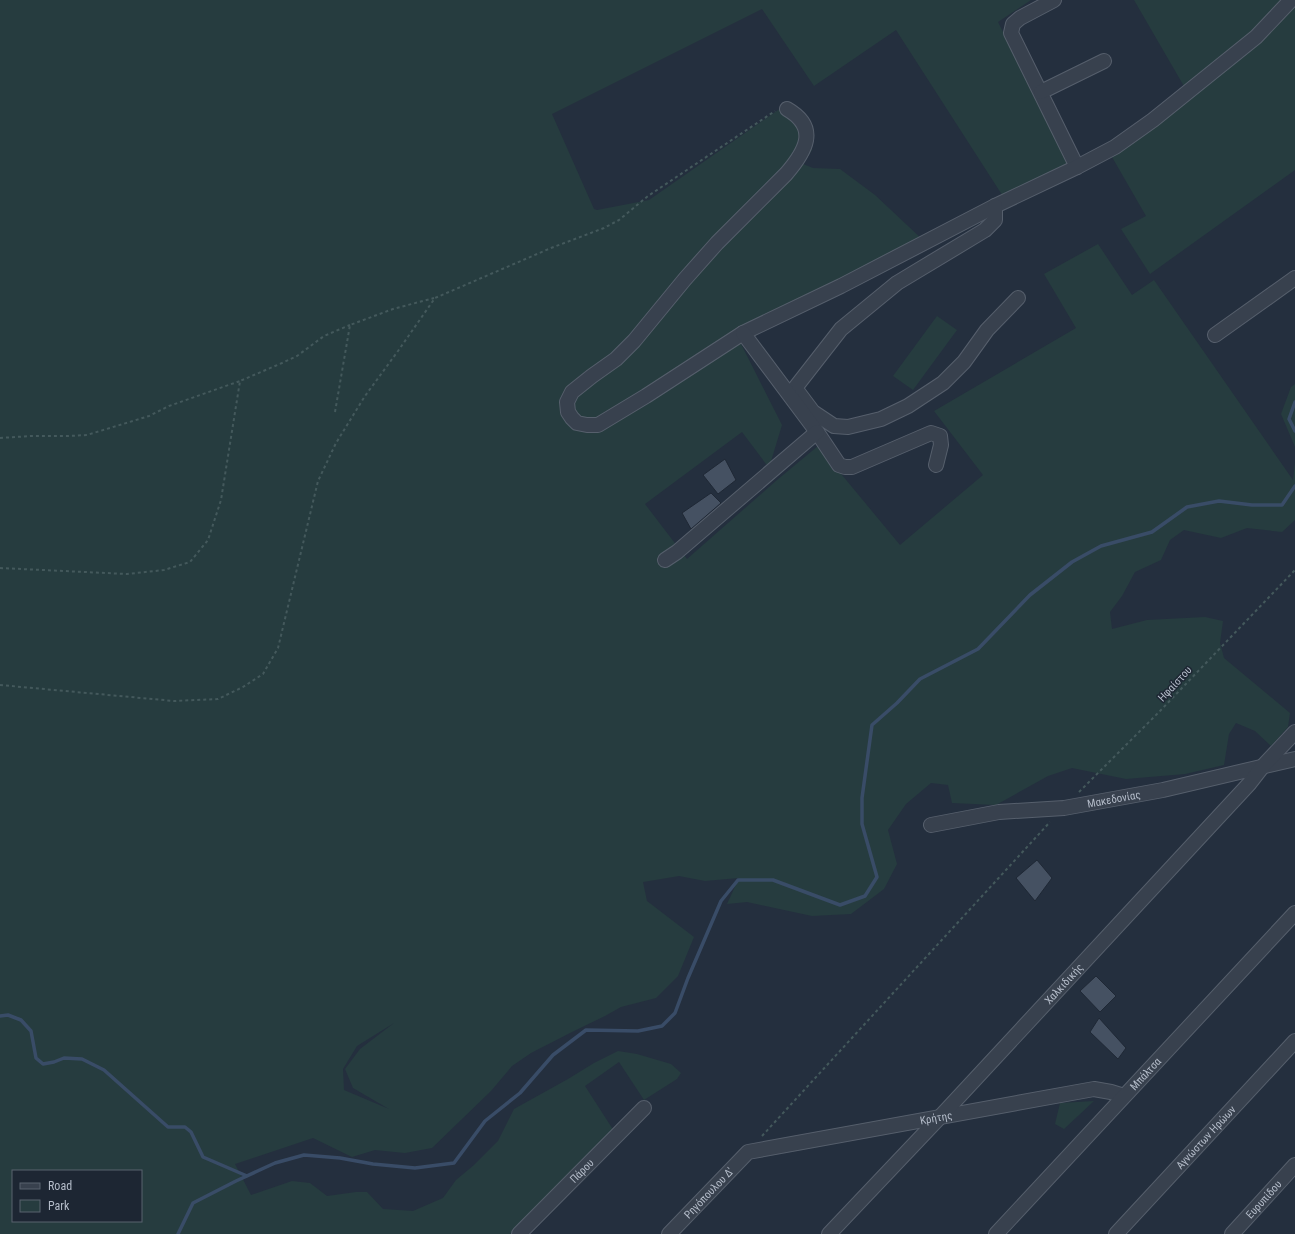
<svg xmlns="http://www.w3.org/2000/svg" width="1295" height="1234" viewBox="0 0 1295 1234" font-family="'Roboto Condensed',sans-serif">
	<rect width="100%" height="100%" fill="#242f3e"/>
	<!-- green -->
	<path fill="#263c3f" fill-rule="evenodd" d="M0,0H1031L998,22L1072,169L1006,201L896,30L814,86L762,9L552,114L594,209L597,210L649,200L788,103L812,133V150L803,164L813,168L840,169L875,195L924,241L735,332L782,425L769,468L742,432L645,504L687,559L777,480L818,446L900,545L983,475L934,411L1076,328L1044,274L1098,244L1132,295L1154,280L1293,480L1295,462V520L1282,532L1247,528L1221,538L1184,530L1170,540L1161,560L1135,572L1122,596L1110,612L1112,629L1147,620L1205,617L1223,621L1220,643L1224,658L1290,713L1288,727L1271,746L1255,731L1236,723L1229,734L1224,765L1185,774L1126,779L1072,768L1048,776L996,805L952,803L948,785L931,783L906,804L888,830L897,864L884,889L851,914L812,916L747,902L727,904L739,878L705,881L679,876L643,882L647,901L694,937L678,976L656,998L621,1007L605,1016L572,1032L531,1053L512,1066L491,1091L432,1148L405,1153L375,1150L352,1157L313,1138L235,1164L251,1195L292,1181L310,1183L327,1196L356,1192H367L383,1209L413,1211L443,1198L456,1180L474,1165L498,1141L514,1109L568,1079L594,1063L618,1051L637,1054L671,1064L681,1073L677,1079L644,1100L619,1062L585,1086L614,1131L510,1234H0ZM394,1023L360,1049L345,1069L353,1088L389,1109L344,1090L343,1069L357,1046ZM13,1171H141V1221H13Z
		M1134,0H1285L1271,16L1185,88Z
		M1295,6V170L1150,274L1121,229L1146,216L1112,157L1186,103L1259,42Z
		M937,316L957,330L913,390L893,376Z
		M1295,384V447L1281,414L1291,387Z
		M1094,1101L1064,1129L1055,1124L1060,1103Z"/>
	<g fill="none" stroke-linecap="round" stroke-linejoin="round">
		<!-- stream -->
		<path stroke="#394c67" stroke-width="3.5" d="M1295,402L1289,419L1295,431
			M0,1016L8,1015L21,1020L31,1031L36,1058L43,1064L54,1062L64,1058L82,1059L104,1070L168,1127H185L191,1132L203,1157L247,1176
			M178,1234L193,1203L236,1181L275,1163L304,1155L340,1158L373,1164L415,1168L454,1163L485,1121L520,1093L553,1055L586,1030L638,1031L662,1026L675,1013L688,978L721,901L738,880H773L840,905L865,896L877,877L862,824V798L872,725L897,703L920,679L978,649L1030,595L1072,562L1101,546L1152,532L1187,507L1219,501L1252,505H1282L1295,486"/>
	</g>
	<!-- building -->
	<path fill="#455162" stroke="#1f2835" d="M725,459L736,480L718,494L703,475Z
		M711,493L721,503L691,529L682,513Z
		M1037,860L1052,878L1035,901L1016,878Z
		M1096,976L1116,996L1100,1012L1080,991Z
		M1099,1018L1126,1048L1118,1059L1090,1032Z"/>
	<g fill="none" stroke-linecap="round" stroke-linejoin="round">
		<!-- minor casing -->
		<g stroke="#565f6c" stroke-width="16">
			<g id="minor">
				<path d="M1054,0L1020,18L1013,24L1011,33L1077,167"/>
				<path d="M1041,92L1104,61"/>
				<path d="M787,109C820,128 805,152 786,174L717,243L685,279L634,341L616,359L592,376L572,392L567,402L568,412L572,418L577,423L587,425H598L646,396L743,333L841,286L995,206L1077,167L1115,147L1153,120L1256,37L1291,0"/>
				<path d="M995,206V220L985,230L897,283L841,329L795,388L813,412L834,426L848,427L881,419L908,406L943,383L964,362L987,330L1018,298"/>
				<path d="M743,333L817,432L839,465L845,467H852L931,433L940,436L941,445L936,465"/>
				<path d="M1215,335L1295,278"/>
				<path d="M665,560L677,552L817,432"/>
				<path id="s1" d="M931,825L999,812L1064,808L1163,790L1295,759"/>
				<path id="s2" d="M519,1234L644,1108"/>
				<path id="s3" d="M669,1234L748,1152L1094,1089L1111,1092L1124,1096"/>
				<path id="s4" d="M829,1234L940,1117L1249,784L1263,766L1295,732"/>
				<path id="s5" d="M996,1234L1295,913"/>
				<path id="s6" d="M1116,1234L1295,1041"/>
				<path id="s7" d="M1232,1234L1295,1165"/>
			</g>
		</g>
		<!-- path -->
		<path stroke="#44595c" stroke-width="2" stroke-dasharray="3 3" stroke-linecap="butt" d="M335,412L350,325L393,309L434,298
			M0,438L31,436H68L87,435L149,416L169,406L240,381
			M0,568L127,574L164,570L190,562L208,540L221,500L240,381L282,363L297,356L324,336L350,325
			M0,685L174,701L218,699L243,687L263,674L278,648L318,481L336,443L365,396L398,351L435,298L551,248L604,228L619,220L648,196L775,111
			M1079,792L1160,711L1295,570
			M762,1136L1050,822"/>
		<!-- minor -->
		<use href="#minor" stroke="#38414e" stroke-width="14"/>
	</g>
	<g text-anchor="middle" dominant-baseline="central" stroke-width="3" stroke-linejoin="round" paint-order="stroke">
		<!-- street labels -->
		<g font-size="11" fill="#b4bcc9" stroke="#1d2633">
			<text transform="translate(1175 684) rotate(-47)">Ηφαίστου</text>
			<text stroke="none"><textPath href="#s1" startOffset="185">Μακεδονίας</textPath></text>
			<text stroke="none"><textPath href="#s4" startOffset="343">Χαλκιδικής</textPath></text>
			<text stroke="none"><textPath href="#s5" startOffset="219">Μπάλτσα</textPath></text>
			<text stroke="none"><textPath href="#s3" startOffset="305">Κρήτης</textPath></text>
			<text stroke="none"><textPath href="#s6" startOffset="132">Αγνώστων Ηρώων</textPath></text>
			<text stroke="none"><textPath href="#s2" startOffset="89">Πάρου</textPath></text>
			<text stroke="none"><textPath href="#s3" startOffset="57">Ρηγόπουλου Δ'</textPath></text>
			<text stroke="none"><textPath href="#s7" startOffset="47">Ευρυπίδου</textPath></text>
		</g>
	</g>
	<!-- legend -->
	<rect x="12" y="1170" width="130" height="52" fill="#1d2633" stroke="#59626f"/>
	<rect x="20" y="1183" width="20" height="6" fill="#38414e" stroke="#59626f"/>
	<text x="48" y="1190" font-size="12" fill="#b4bcc9">Road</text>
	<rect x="20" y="1200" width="20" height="12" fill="#263c3f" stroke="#59626f"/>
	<text x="48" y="1210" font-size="12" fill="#b4bcc9">Park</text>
</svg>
